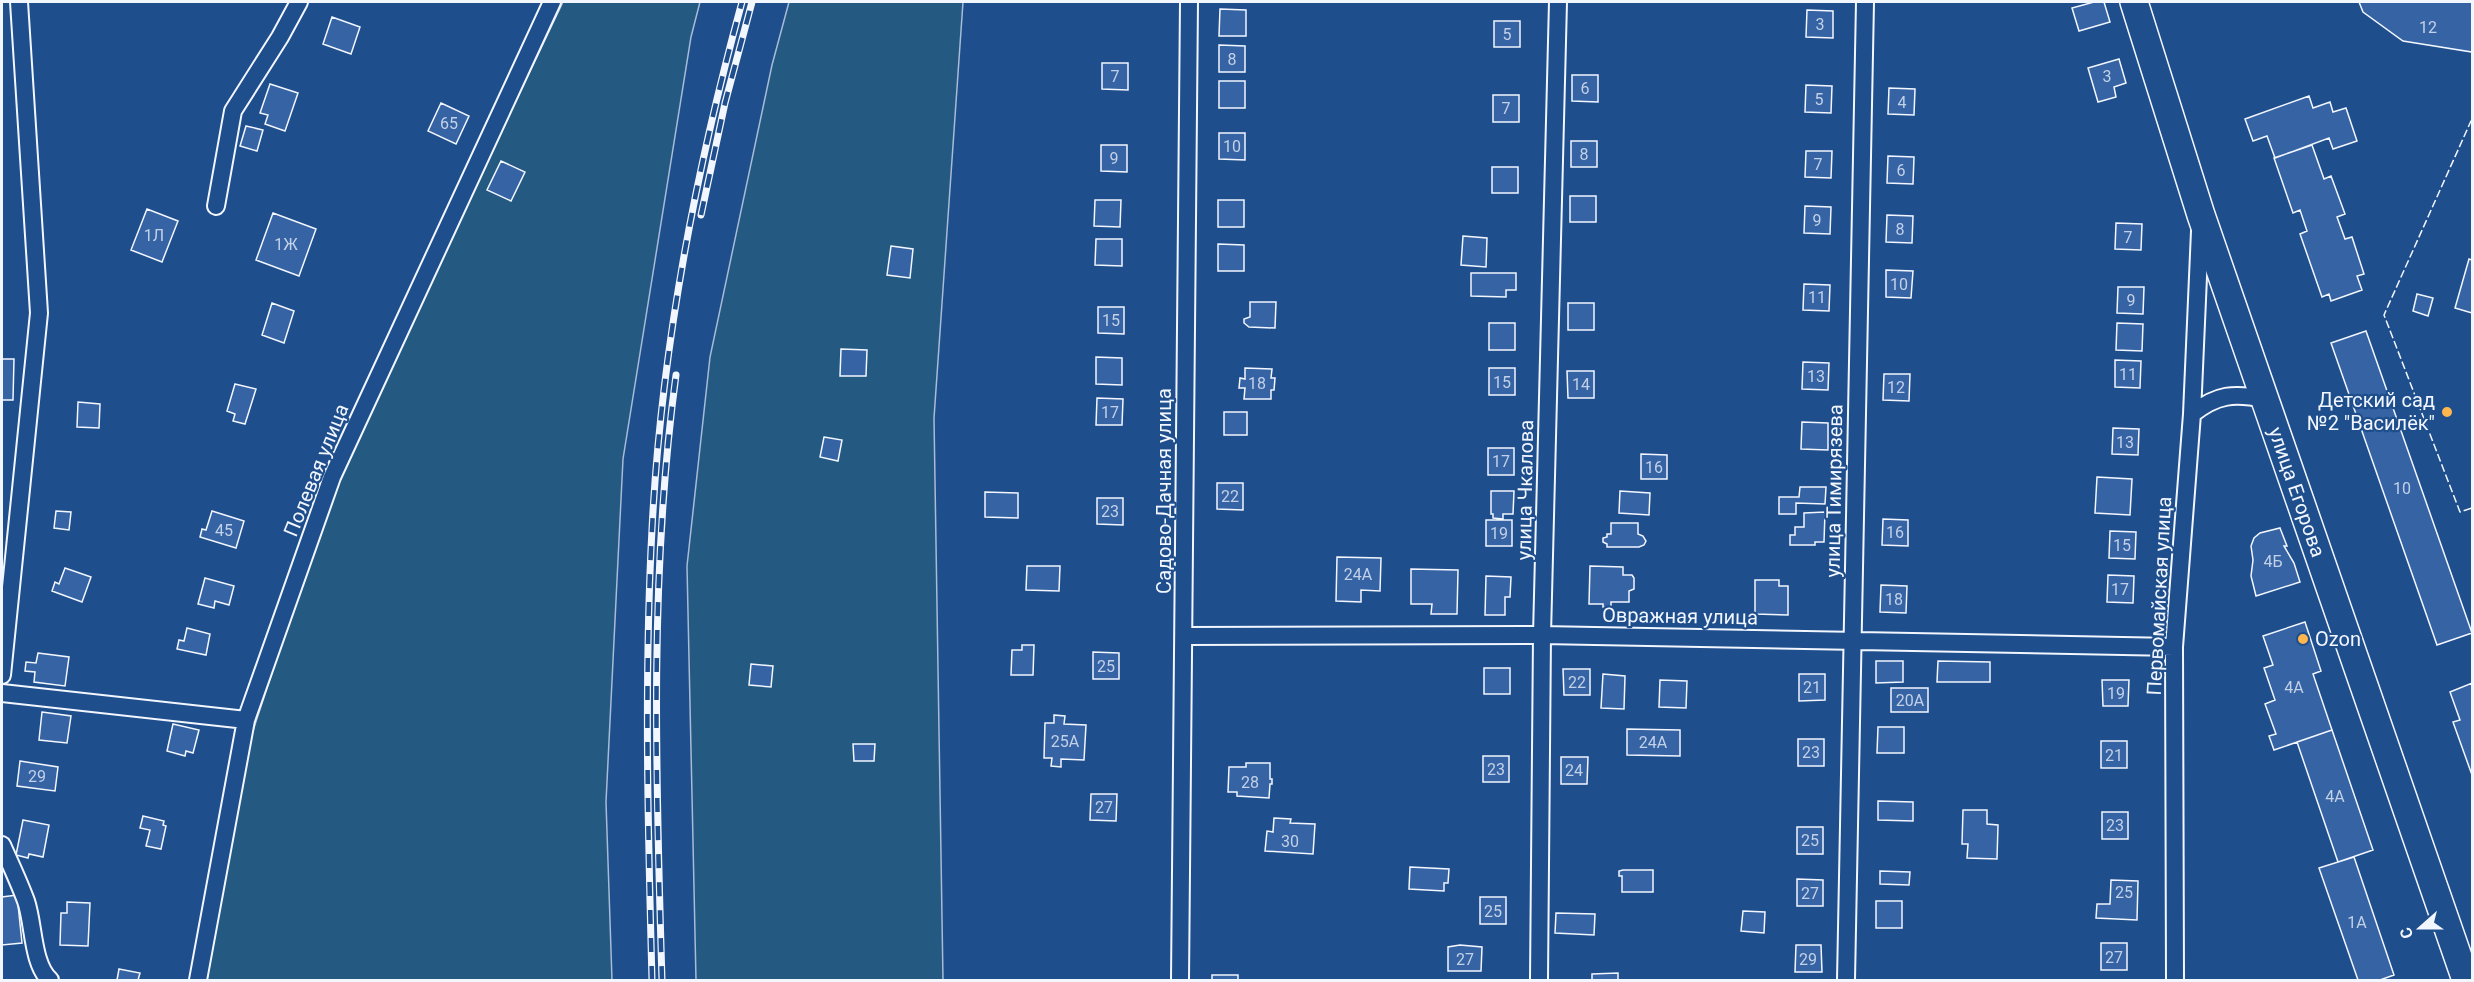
<svg xmlns="http://www.w3.org/2000/svg" width="2474" height="982" viewBox="0 0 2474 982" font-family="Roboto,sans-serif">
	<rect width="100%" height="100%" fill="#1f4e8c"/>
	<!-- green -->
	<path fill="#245a82" stroke="#a8bbd7" stroke-width="1.5" d="M563,2H700L691,37L623,459L606,802L612,980H207L250,740L333,485Z
		M789,2H963L934,418L943,980H696L687,566L710,357L772,65Z"/>
	<!-- building -->
	<path fill="#3563a3" stroke="#f2f6ff" stroke-width="1.5" d="M2094,2H2104L2110,22L2079,31L2072,8Z
		M2359,2H2472V52L2403,41L2363,12Z
		M1220,9L1246,10V36H1219Z
		M1807,10L1833,11V38L1806,37Z
		M332,17L360,27L351,54L323,44Z
		M1494,21H1520V47H1494Z
		M1219,45L1245,46V72H1219Z
		M2119,59L2126,83L2114,87L2116,97L2098,102L2088,68Z
		M1102,63H1128V90L1102,89Z
		M1572,75H1598V102L1572,101Z
		M1219,81H1245V108H1219Z
		M270,84L298,93L285,131L265,124L268,115L260,113Z
		M1806,85L1832,86L1831,113L1805,112Z
		M1889,88L1915,89L1914,115L1888,114Z
		M1493,95H1519V122H1493Z
		M2309,96L2313,108L2330,102L2333,112L2346,108L2357,141L2333,149L2329,138L2275,158L2267,136L2253,141L2245,119Z
		M441,103L469,116L456,144L428,131Z
		M246,126L263,130L257,151L240,146Z
		M1219,133H1245V160L1219,159Z
		M1571,141H1597V167H1571Z
		M1101,145H1127V172L1101,171Z
		M2312,145L2324,179L2331,176L2345,214L2337,217L2345,239L2352,237L2364,274L2357,276L2362,290L2331,301L2329,294L2322,297L2300,234L2307,231L2300,210L2293,213L2274,158Z
		M1806,151H1832L1831,178L1805,177Z
		M1888,156L1914,157L1913,184L1887,183Z
		M501,161L525,172L511,201L487,190Z
		M1492,167H1518V193H1492Z
		M1570,196H1596V222H1570Z
		M1095,200H1121L1120,227L1094,226Z
		M1218,200H1244V227H1218Z
		M1805,206L1831,207L1830,234L1804,233Z
		M147,209L178,221L162,262L131,250Z
		M273,213L316,229L299,276L256,260Z
		M1887,215L1913,216L1912,243L1886,242Z
		M2116,223L2142,224L2141,250L2115,249Z
		M1463,236L1487,238L1486,267L1461,265Z
		M1096,239H1122V266L1095,265Z
		M1218,244L1244,245V271H1218Z
		M891,246L913,249L910,278L887,275Z
		M2469,259L2472,260V313L2455,308Z
		M1886,270L1913,271L1911,298L1886,297Z
		M1471,273H1516V290H1506V297L1471,296Z
		M1804,284L1830,285L1829,311L1803,310Z
		M2118,287H2144L2143,314L2117,313Z
		M2417,294L2433,298L2428,316L2413,311Z
		M1250,302H1276L1275,328L1249,327L1244,323V319L1250,317Z
		M272,303L294,311L284,343L262,335Z
		M1568,303H1594V330H1568Z
		M1098,307H1124V334L1098,333Z
		M1489,323H1515V350H1489Z
		M2117,323L2143,324L2142,351L2116,350Z
		M2366,331L2472,633L2437,645L2331,343Z
		M841,349L867,350L866,376H840Z
		M1096,357L1122,358V385L1096,384Z
		M2,359H14L13,400H2Z
		M2115,360L2141,361L2140,388L2115,387Z
		M1803,362L1829,363L1828,390L1802,389Z
		M1245,368L1272,369L1271,378H1275L1274,390H1271V399H1244L1245,388H1239L1240,378L1245,379Z
		M1489,368H1515V395H1489Z
		M1567,371H1594V398H1568Z
		M1884,374H1910L1909,401L1883,400Z
		M235,384L256,389L245,424L233,421L235,414L227,411Z
		M1097,398L1123,399L1122,425H1096Z
		M78,402L100,404L99,428L77,427Z
		M1224,412H1247V435H1224Z
		M1802,422L1828,423V450L1801,449Z
		M2113,428L2139,429L2138,455L2112,454Z
		M824,437L842,440L838,461L820,457Z
		M1488,448H1514V475H1488Z
		M1641,454L1667,455V479H1641Z
		M2097,477L2132,479L2130,515L2095,513Z
		M1217,483H1243V510L1217,509Z
		M1800,487H1826L1825,504L1796,503V514H1779V497H1799Z
		M1491,491H1514L1513,514H1503V519L1493,518V514H1491Z
		M1620,491L1650,493L1649,515L1619,513Z
		M985,492L1018,493V518L985,517Z
		M1097,498H1123V525L1097,524Z
		M56,511L71,512L69,530L54,528Z
		M212,511L244,521L236,548L200,537L202,529L206,530Z
		M1825,512L1824,542H1815V545H1790V535H1795V527H1804V513Z
		M1883,519L1908,520V546L1882,545Z
		M1486,520H1512V546H1486Z
		M1611,523H1638V534L1643,536L1646,541L1644,545L1639,547H1607V544L1603,542V538L1607,537V534H1611Z
		M2280,528L2287,546H2284L2294,563L2300,582L2256,596L2251,576L2253,560L2251,546L2254,538L2260,533Z
		M2110,531L2136,532L2135,559L2109,558Z
		M1337,557L1381,558L1380,591L1361,590V602L1336,601Z
		M1027,566H1060L1059,591L1026,590Z
		M1590,566L1623,567V575H1632L1634,578V589L1629,591V602H1611V608L1603,607V604H1589Z
		M65,568L91,577L82,602L52,591L55,582L59,584Z
		M1411,569L1458,570L1457,614H1431L1432,604H1411Z
		M2108,575L2134,576L2133,603L2107,602Z
		M1486,576L1511,577L1510,597H1505V615H1485Z
		M205,578L234,586L229,605L215,601L214,608L198,604Z
		M1755,580H1779V586H1788V615L1755,614Z
		M1881,585L1907,586L1906,613L1880,612Z
		M2305,622L2321,671L2313,674L2332,730L2274,750L2269,736L2276,734L2265,704L2275,700L2264,668L2273,665L2263,636Z
		M187,628L210,634L206,655L177,649L179,640L184,641Z
		M1022,645H1034L1033,675H1011L1012,650H1022Z
		M1093,652L1119,653V679H1093Z
		M38,653L69,657L65,686L34,682L35,672L25,671L26,662L36,663Z
		M1876,661H1903V682L1876,683Z
		M1938,661L1990,662V682H1937Z
		M751,664L773,666L771,687L749,685Z
		M1484,668H1510V694H1484Z
		M1563,669H1590V695H1564Z
		M1603,674L1625,676L1624,709L1601,708Z
		M1799,674H1825V700L1799,701Z
		M1660,680L1687,681L1686,708L1659,707Z
		M2102,680H2129L2128,706H2103Z
		M2472,683V775L2453,722L2460,720L2450,692Z
		M1891,688H1928V712H1891Z
		M42,712L71,716L67,743L39,740Z
		M1054,715L1065,716L1064,724L1086,725L1084,760L1061,759V767L1051,766L1052,758H1044L1045,723H1054Z
		M173,724L199,730L193,753L186,751L185,756L167,751Z
		M1878,727H1904V753H1877Z
		M1627,729L1680,730V756L1627,755Z
		M2332,730L2373,850L2338,862L2297,742Z
		M1798,739H1824V766H1798Z
		M2101,741H2127V768H2101Z
		M853,744H875L874,761H854Z
		M1483,756H1509V782H1483Z
		M1561,757H1588L1587,784H1561Z
		M20,761L58,767L55,791L17,786Z
		M1246,763H1270V779H1272V784H1270L1269,798L1237,796V792H1228L1229,767H1246Z
		M1091,794H1117L1116,821L1090,820Z
		M1878,801L1913,802V821L1878,820Z
		M1963,810H1987V824L1998,825L1997,859L1967,858L1968,844H1962Z
		M2102,812H2128V839H2102Z
		M143,816L164,821L163,825L166,826L161,849L146,846L150,830L140,828Z
		M1274,818L1291,819L1290,823L1315,824L1313,854L1265,851L1267,831L1273,832Z
		M23,820L49,825L43,857L29,854L28,858L16,855Z
		M1797,827H1823V854H1797Z
		M2354,857L2394,975L2380,980H2358L2319,868Z
		M1410,867L1449,869L1448,883H1444V891L1409,889Z
		M1623,870H1653V892H1622V876H1619V871Z
		M1880,871L1910,872L1909,885L1880,884Z
		M1797,879L1823,880V906H1797Z
		M2111,880L2138,881L2137,920L2096,918L2097,904H2110Z
		M17,895L22,943L2,945V897Z
		M1480,897H1506V924H1480Z
		M1876,901H1902V928H1876Z
		M67,902L90,903L88,946L60,945L61,913H67Z
		M1743,911L1765,912L1764,933L1741,931Z
		M1556,913L1595,914L1594,935L1555,933Z
		M2101,943H2127V970H2101Z
		M1460,945L1482,947L1481,971H1448V947Z
		M1796,945H1821L1822,972H1795Z
		M119,969L140,973L138,980H117Z
		M1618,973V980H1592V974Z
		M1212,975H1238V980H1212Z"/>
	<g fill="none" stroke-linecap="round" stroke-linejoin="round">
		<!-- minor casing -->
		<g stroke="#f2f6ff" stroke-width="20">
			<path id="minor" d="M216,206L233,111L280,37L299,2
				M2192,414C2217,394 2234,393 2265,399
				M1184,636L1542,635L2174,647
				M2,675L39,313L19,2
				M2,693L246,720
				M2,845C10,863 19,882 26,901C34,924 32,964 50,980
				M198,980L246,720L332,477L552,2
				M1180,980L1189,2
				M1539,980L1542,635L1558,2
				M1846,980L1865,2
				M2175,980L2174,647L2192,414L2200,231"/>
		</g>
		<!-- primary casing -->
		<g stroke="#f2f6ff" stroke-width="30">
			<path id="primary" d="M2134,2L2201,215L2466,980"/>
		</g>
		<!-- minor -->
		<use href="#minor" stroke="#1f4e8c" stroke-width="16"/>
		<!-- primary -->
		<use href="#primary" stroke="#1f4e8c" stroke-width="27"/>
		<!-- rail casing -->
		<g stroke="#f2f6ff" stroke-width="7">
			<path id="rail" d="M701,215L725,103L752,2
				M652,980C648,830 644,679 652,529C661,351 695,173 742,2
				M662,980C656,780 649,575 676,375"/>
		</g>
		<!-- rail -->
		<use href="#rail" stroke="#1f4e8c" stroke-width="4.5" stroke-dasharray="14" stroke-linecap="butt"/>
		<!-- fence -->
		<path stroke="#f2f6ff" stroke-width="1.5" stroke-dasharray="8 3" stroke-linecap="butt" d="M2472,122L2471,121L2384,315L2460,512L2472,508"/>
	</g>
	<!-- markers -->
	<g fill="#ffb74d" stroke="#1f4e8c" stroke-width="2">
		<circle cx="2447" cy="412" r="6"/>
		<circle cx="2303" cy="639" r="6"/>
	</g>
	<g text-anchor="middle" dominant-baseline="central" stroke-width="4.5" stroke-linejoin="round" paint-order="stroke">
		<!-- number labels -->
		<g font-size="16" fill="#c3d1e8">
			<text x="1820" y="24">3</text>
			<text x="2428" y="27">12</text>
			<text x="1507" y="34">5</text>
			<text x="1232" y="59">8</text>
			<text x="1115" y="76">7</text>
			<text x="2107" y="76">3</text>
			<text x="1585" y="88">6</text>
			<text x="1819" y="99">5</text>
			<text x="1902" y="102">4</text>
			<text x="1506" y="108">7</text>
			<text x="449" y="123">65</text>
			<text x="1232" y="146">10</text>
			<text x="1584" y="154">8</text>
			<text x="1114" y="158">9</text>
			<text x="1818" y="164">7</text>
			<text x="1901" y="170">6</text>
			<text x="1817" y="220">9</text>
			<text x="1900" y="229">8</text>
			<text x="154" y="235">1Л</text>
			<text x="2128" y="237">7</text>
			<text x="286" y="244">1Ж</text>
			<text x="1899" y="284">10</text>
			<text x="1817" y="297">11</text>
			<text x="2131" y="300">9</text>
			<text x="1111" y="320">15</text>
			<text x="2128" y="374">11</text>
			<text x="1816" y="376">13</text>
			<text x="1502" y="382">15</text>
			<text x="1257" y="383">18</text>
			<text x="1581" y="384">14</text>
			<text x="1896" y="387">12</text>
			<text x="1110" y="412">17</text>
			<text x="2125" y="442">13</text>
			<text x="1501" y="461">17</text>
			<text x="1654" y="467">16</text>
			<text x="2402" y="488">10</text>
			<text x="1230" y="496">22</text>
			<text x="1110" y="511">23</text>
			<text x="224" y="530">45</text>
			<text x="1895" y="532">16</text>
			<text x="1499" y="533">19</text>
			<text x="2122" y="545">15</text>
			<text x="2273" y="561">4Б</text>
			<text x="1358" y="574">24А</text>
			<text x="2120" y="589">17</text>
			<text x="1894" y="599">18</text>
			<text x="1106" y="666">25</text>
			<text x="1577" y="682">22</text>
			<text x="1812" y="687">21</text>
			<text x="2294" y="687">4А</text>
			<text x="2116" y="693">19</text>
			<text x="1910" y="700">20А</text>
			<text x="1065" y="741">25А</text>
			<text x="1653" y="742">24А</text>
			<text x="1811" y="752">23</text>
			<text x="2114" y="755">21</text>
			<text x="1496" y="769">23</text>
			<text x="1574" y="770">24</text>
			<text x="37" y="776">29</text>
			<text x="1250" y="782">28</text>
			<text x="2335" y="796">4А</text>
			<text x="1104" y="807">27</text>
			<text x="2115" y="825">23</text>
			<text x="1810" y="840">25</text>
			<text x="1290" y="841">30</text>
			<text x="2124" y="892">25</text>
			<text x="1810" y="893">27</text>
			<text x="1493" y="911">25</text>
			<text x="2357" y="922">1А</text>
			<text x="2114" y="957">27</text>
			<text x="1465" y="959">27</text>
			<text x="1808" y="959">29</text>
		</g>
		<!-- poi labels -->
		<g font-size="20" fill="#f2f6ff" stroke="#1f4e8c" text-anchor="end">
			<text x="2435" y="400">Детский сад<tspan x="2435" dy="23">№2 "Василёк"</tspan></text>
			<text x="2315" y="639" text-anchor="start">Ozon</text>
		</g>
		<!-- street labels -->
		<g font-size="20" fill="#f2f6ff" stroke="#1f4e8c">
			<text transform="translate(316 470) rotate(-68)">Полевая улица</text>
			<text transform="translate(1525 490) rotate(-89)">улица Чкалова</text>
			<text transform="translate(1164 491) rotate(-90)">Садово-Дачная улица</text>
			<text transform="translate(1834 491) rotate(-89)">улица Тимирязева</text>
			<text transform="translate(2297 492) rotate(71)">улица Егорова</text>
			<text transform="translate(2159 596) rotate(-87)">Первомайская улица</text>
			<text transform="translate(1680 616) rotate(1)">Овражная улица</text>
		</g>
	</g>
	<!-- border -->
	<rect width="2474" height="982" fill="none" stroke="#f2f6ff" stroke-width="6"/>
	<!-- north arrow -->
	<g transform="translate(2420 928) rotate(249)" stroke="#1f4e8c" stroke-width="4.5" paint-order="stroke">
	<path d="M0-4.5L10 22L0 15L-10 22Z" fill="#f2f6ff"/>
	<text y="-9" font-size="16" font-weight="bold" text-anchor="middle" fill="#f2f6ff">С</text>
	</g>
</svg>
